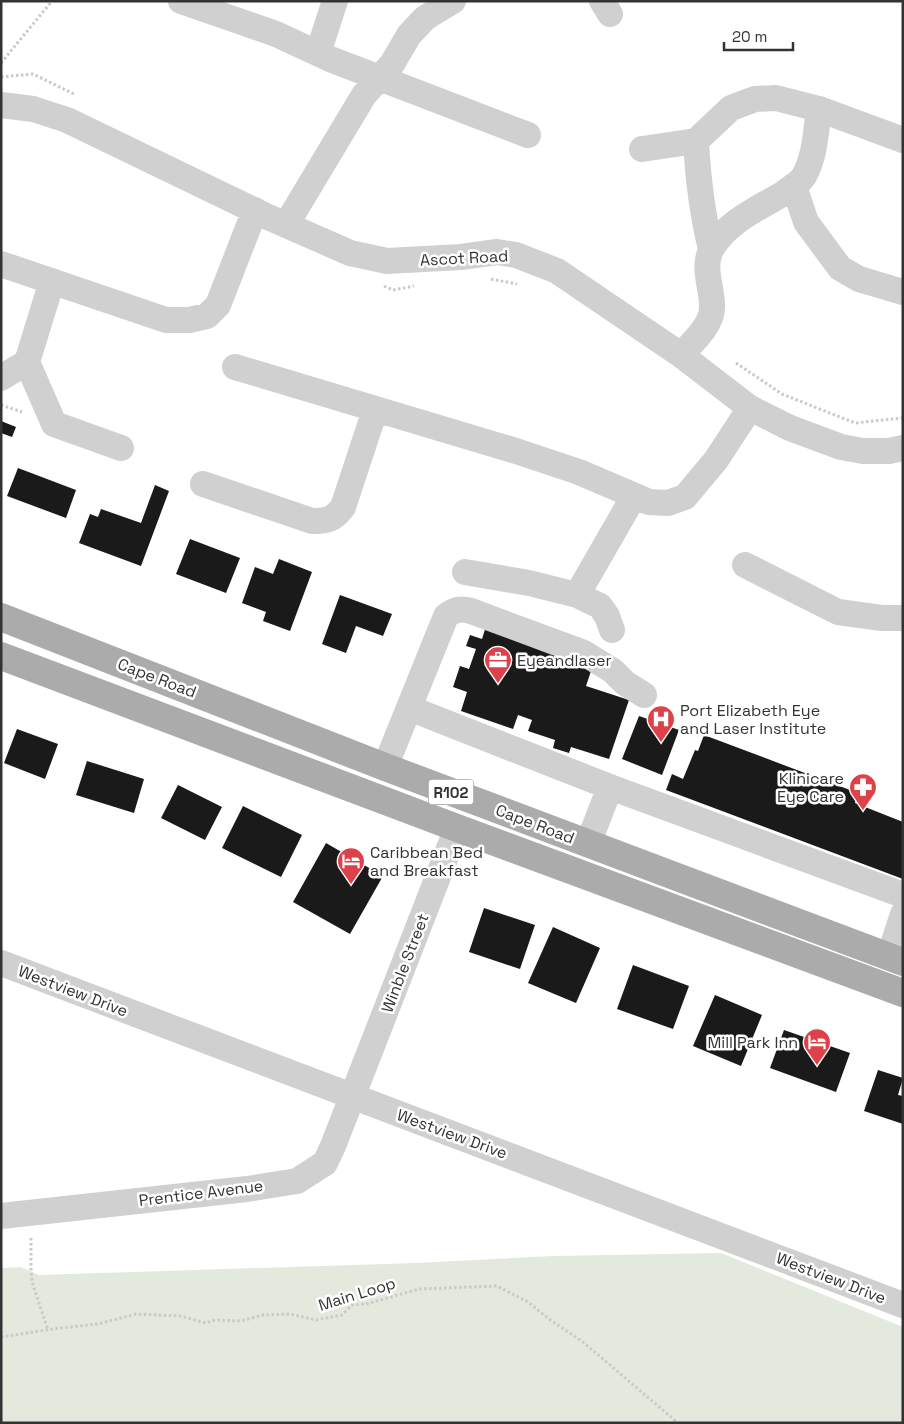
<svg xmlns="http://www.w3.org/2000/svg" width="904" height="1424" viewBox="0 0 904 1424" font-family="'Space Grotesk',sans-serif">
	<rect width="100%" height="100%" fill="#fff"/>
	<!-- green -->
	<path fill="#e3e9dd" d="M721,1253L903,1327V1423H1V1268L21,1267L39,1275L416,1263L553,1256Z"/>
	<!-- building -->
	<path fill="#1a1a1a" d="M1,421L16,427L12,437L1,433Z
		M18,468L76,490L66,518L7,496Z
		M155,485L169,491L141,566L79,543L90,514L98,517L101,509L141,523Z
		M190,539L240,558L226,593L176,574Z
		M279,559L312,572L290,631L263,621L266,612L242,603L255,567L273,574Z
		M340,595L392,614L383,636L356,626L346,653L322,644Z
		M487,623L583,656L579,666L591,671L586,686L629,700L609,759L571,747L569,753L553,748L555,740L528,731L532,720L518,715L513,729L461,711L467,692L453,687L460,666L469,669L476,649L466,646L470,635L482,639Z
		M639,716L679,730L662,775L622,759Z
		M17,729L58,744L45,779L4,763Z
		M704,735L858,793L855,803L903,822V879L666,790L672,774L683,779L695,750L698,751Z
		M87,761L144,779L134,813L76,795Z
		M178,785L222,807L205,840L161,818Z
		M243,806L302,835L281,877L222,848Z
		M326,843L383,876L350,934L293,902Z
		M484,908L535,925L520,969L469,952Z
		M553,927L600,948L576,1003L528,983Z
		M633,965L689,986L673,1029L617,1009Z
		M715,995L762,1015L741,1066L693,1046Z
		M784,1030L850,1053L836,1092L770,1068Z
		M878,1070L903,1078L898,1095L903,1096V1124L864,1111Z"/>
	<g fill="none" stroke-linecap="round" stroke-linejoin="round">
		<!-- path -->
		<path stroke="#cacaca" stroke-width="3" stroke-dasharray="2.5 2.5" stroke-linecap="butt" d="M1,63L52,1
			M1,77L33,74L76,95
			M491,279L517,284
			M384,286L393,290L414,286
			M736,363L782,394L855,423L903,418
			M1,405L22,412
			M31,1238V1272L33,1285L48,1330
			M1,1337L60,1328L98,1324L136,1314L180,1316L206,1323L215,1320L241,1321L263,1315L290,1314L316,1320L342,1315L352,1305L366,1304L419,1289L497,1286L528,1302L549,1319L583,1342L678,1423"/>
		<!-- minor -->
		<path stroke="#d0d0d0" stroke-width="26" d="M181,1L276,34L330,59L528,135
			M602,1L610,14
			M318,53L335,1
			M1,105L33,109L67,120L268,217L350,253L387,261L461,257L497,252L516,255L557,271L681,355L750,408L790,428L841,447L863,451H889L903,448
			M696,141C698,179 702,213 711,249
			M642,149L696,141L731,108L755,99L776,98L819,109L903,140
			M794,186L806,222L840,268L859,279L903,292
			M286,225L364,95L392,64L409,35L425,18L453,1
			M1,264L166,320H189L207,316L218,305L255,210
			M681,355C692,343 712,325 712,308C713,288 701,268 712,248C728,221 758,209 784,193C790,188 800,183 804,176C815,157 816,131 819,109
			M27,362L54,424L121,448
			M235,367L516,451L579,472L649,502L668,503L685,497L716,460L750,408
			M1,378L27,362L52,281
			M203,484L312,521C327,521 333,520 343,507L375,410
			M745,565L838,612L882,618H903
			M465,572L529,583L577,595L600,606L607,616L612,630
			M577,595L634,496
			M409,708L610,787L903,895
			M385,767L446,616C455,609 461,608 471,611L584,653L613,671L625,683L644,695
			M588,844L610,787
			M889,957L903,914
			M1,963L903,1305
			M1,1216L247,1189L297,1181L325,1163L333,1146L457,828"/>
		<!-- major -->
		<path stroke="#ababab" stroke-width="28" d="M1,617L385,767L903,962
			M1,656L457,828L903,993"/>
	</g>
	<!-- icons -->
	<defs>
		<g id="office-pin" transform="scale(1.4375)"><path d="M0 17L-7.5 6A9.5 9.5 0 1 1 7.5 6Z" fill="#dd424b" stroke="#fff"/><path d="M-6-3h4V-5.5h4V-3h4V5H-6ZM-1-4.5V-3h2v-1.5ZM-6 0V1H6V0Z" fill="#fff"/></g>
		<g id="hospital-pin" transform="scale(1.4375)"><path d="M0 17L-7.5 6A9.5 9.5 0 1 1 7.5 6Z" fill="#dd424b" stroke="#fff"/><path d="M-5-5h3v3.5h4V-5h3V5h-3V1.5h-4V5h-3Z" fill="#fff"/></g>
		<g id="pharmacy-pin" transform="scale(1.4375)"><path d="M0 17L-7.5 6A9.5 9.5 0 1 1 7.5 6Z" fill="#dd424b" stroke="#fff"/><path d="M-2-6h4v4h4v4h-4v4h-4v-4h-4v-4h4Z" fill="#fff"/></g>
		<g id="hotel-pin" transform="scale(1.4375)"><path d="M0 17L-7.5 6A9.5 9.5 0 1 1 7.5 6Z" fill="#dd424b" stroke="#fff"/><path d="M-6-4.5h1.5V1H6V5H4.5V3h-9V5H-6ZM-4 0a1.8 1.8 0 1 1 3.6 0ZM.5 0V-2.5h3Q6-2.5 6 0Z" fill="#fff"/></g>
	</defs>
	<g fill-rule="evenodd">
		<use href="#office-pin" x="498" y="660"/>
		<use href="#hospital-pin" x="661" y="719"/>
		<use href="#pharmacy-pin" x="863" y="787"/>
		<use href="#hotel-pin" x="351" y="861"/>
		<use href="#hotel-pin" x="817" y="1042"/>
	</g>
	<g text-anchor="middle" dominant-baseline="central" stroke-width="5" stroke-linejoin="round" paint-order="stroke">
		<!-- shield labels -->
		<rect fill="#fff" stroke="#707070" stroke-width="1" x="428.5" y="779.5" width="45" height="25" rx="4"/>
		<g font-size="15" font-weight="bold" fill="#333">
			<text x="451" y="792">R102</text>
		</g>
		<!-- street labels -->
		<g font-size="16" fill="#333" stroke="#fff">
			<text transform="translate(464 258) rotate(-3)">Ascot Road</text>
			<text transform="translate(157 678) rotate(21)">Cape Road</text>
			<text transform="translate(535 824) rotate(21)">Cape Road</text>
			<text transform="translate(405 963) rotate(-69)">Winble Street</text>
			<text transform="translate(73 991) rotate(21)">Westview Drive</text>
			<text transform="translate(452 1134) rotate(20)">Westview Drive</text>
			<text transform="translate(201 1193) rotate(-7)">Prentice Avenue</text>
			<text transform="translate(831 1278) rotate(21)">Westview Drive</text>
			<text transform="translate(357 1294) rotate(-17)">Main Loop</text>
		</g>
		<!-- poi labels -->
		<g font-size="16" fill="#333" stroke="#fff" text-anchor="start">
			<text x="517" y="660">Eyeandlaser</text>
			<text x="680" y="710">Port Elizabeth Eye<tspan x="680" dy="18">and Laser Institute</tspan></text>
			<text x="844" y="778" text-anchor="end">Klinicare<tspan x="844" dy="18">Eye Care</tspan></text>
			<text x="370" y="852">Caribbean Bed<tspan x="370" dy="18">and Breakfast</tspan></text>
			<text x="798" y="1042" text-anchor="end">Mill Park Inn</text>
		</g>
	</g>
	<!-- border -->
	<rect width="904" height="1424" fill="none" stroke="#333333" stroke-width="5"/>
	<!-- scale -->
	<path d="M724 42v8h69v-8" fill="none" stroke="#333333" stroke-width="2.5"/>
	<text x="732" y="42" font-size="15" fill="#333333" stroke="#ffffff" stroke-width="4" paint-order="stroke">20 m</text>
</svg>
